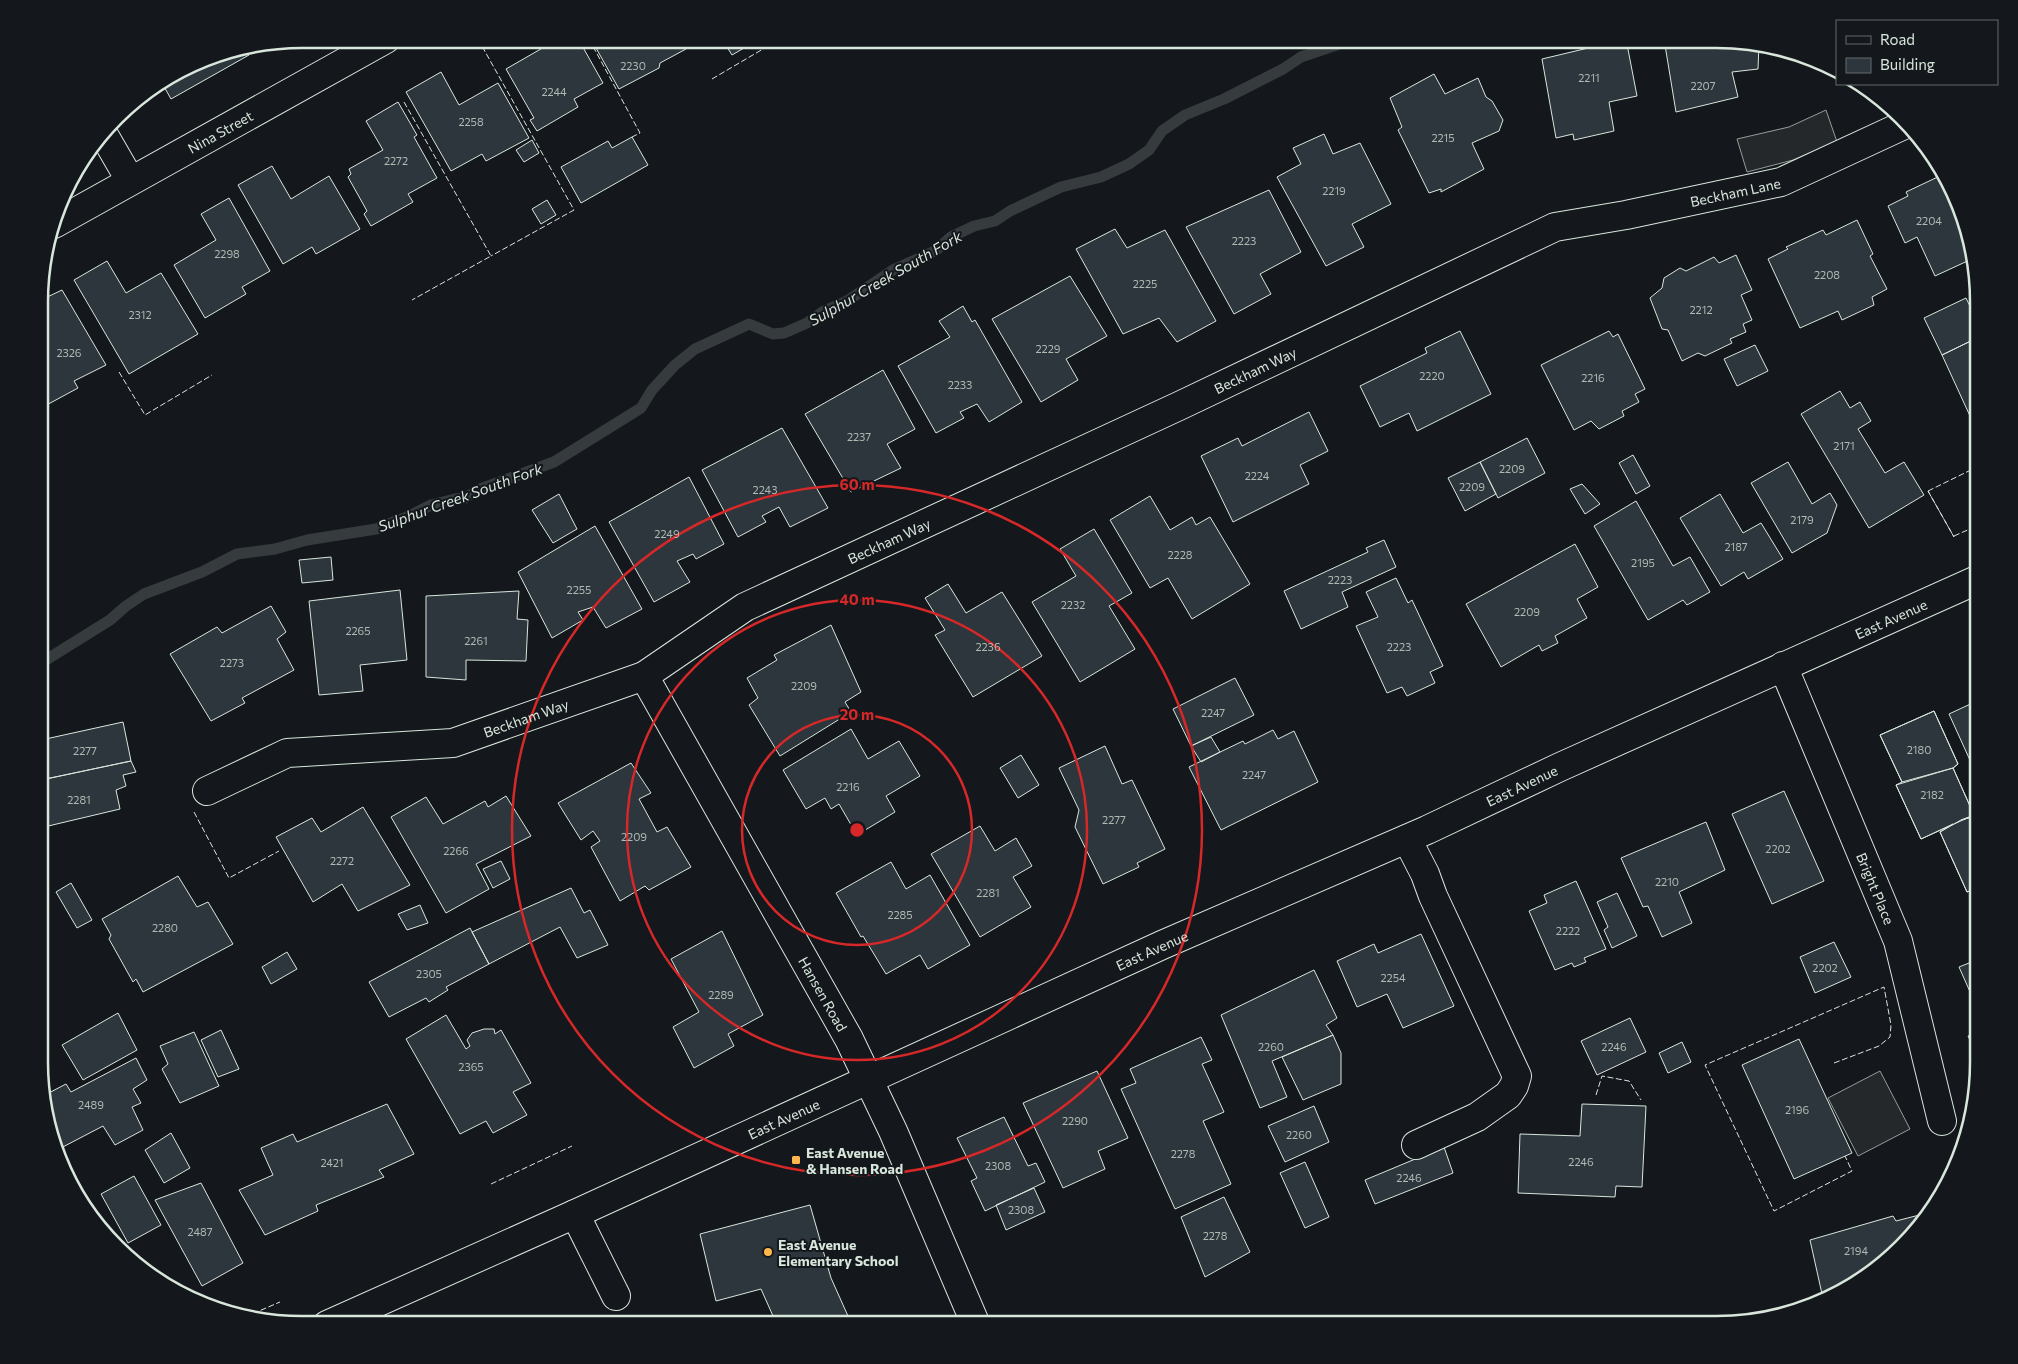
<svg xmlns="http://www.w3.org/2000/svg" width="2018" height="1364" viewBox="0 0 2018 1364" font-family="Commissioner,sans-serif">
	<rect width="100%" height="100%" fill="#14181c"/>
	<!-- parking -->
	<path fill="#24282b" stroke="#939e99" d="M1826,110L1837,142L1793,160L1747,172L1737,139L1789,127Z
		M1880,1071L1910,1129L1858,1156L1828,1098Z"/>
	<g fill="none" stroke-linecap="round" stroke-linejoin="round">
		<!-- stream -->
		<path stroke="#363b3e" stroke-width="11" d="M41,663L110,620L126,606L144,594L202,572L237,554L275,549L307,540L376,529L407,517L431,505L455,499L465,498L480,489L554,462L641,408L652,390L675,365L695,349L749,324L773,334L784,333L807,323L824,311L847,301L893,270L935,251L951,237L974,226L995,221L1010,211L1061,187L1101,177L1129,164L1149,150L1162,131L1185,115L1224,99L1283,69L1301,57L1354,39"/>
	</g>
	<!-- building -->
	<path fill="#2c363c" stroke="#d8e6dc" d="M542,39H582L580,42L603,83L574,99L578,107L537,131L530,120L534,118L506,69L546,46Z
		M591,39H681L686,49L660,63L659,68L619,89Z
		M722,39H755L756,41L732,55Z
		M1626,39L1637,96L1609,102L1614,131L1574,140L1573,134L1556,138L1542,59Z
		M1664,39H1734L1759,44L1758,69L1732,72L1738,97L1676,112Z
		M247,50L249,55L171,99L162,83L201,59Z
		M441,72L459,105L498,83L529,138L486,161L482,154L451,171L406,92Z
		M1434,74L1445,94L1478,78L1486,97L1492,101L1503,120L1499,131L1472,143L1484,169L1441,192V189L1429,193L1398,130L1402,127L1390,98Z
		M398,102L417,135L414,137L437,178L408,194L413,202L371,226L364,214L367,211L348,177L351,174L349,169L383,150L366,121Z
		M1324,134L1333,154L1360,143L1391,204L1352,224L1364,247L1326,266L1277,177L1301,164L1293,148Z
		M632,137L648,165L581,203L561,167L608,141L612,148Z
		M532,140L539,153L524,162L516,150Z
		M272,166L291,199L329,176L360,229L316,254L312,247L283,264L238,185Z
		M1944,174L1970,233L1974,258L1935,276L1917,237L1905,243L1888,206L1908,196L1906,192Z
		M1269,190L1301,252L1260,274L1271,294L1234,314L1186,227Z
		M229,198L270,271L242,287L246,294L205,318L174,265L216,240L201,214Z
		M547,200L556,215L541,224L532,209Z
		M1857,220L1873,254L1870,256L1887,289L1872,297L1874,305L1842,320L1838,311L1800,328L1768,259L1788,249L1786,247L1823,230L1826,235Z
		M1115,229L1127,248L1165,230L1216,321L1177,342L1159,318L1123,334L1076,249Z
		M1736,255L1752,290L1741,295L1752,320L1743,324L1746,332L1730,339L1732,343L1705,356L1698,353L1682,361L1668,330L1662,329L1650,298L1662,288L1664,278L1680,268L1686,271L1714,257L1719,263Z
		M107,261L126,293L161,273L198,334L129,374L74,280Z
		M1070,276L1107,336L1066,359L1078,380L1041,402L992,319Z
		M62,290L106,365L74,381L78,388L41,408V339L46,336L41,327V300Z
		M1966,298L1979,325V337L1942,355L1924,318Z
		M963,306L972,322L975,320L1022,402L989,422L977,404L960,412L964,418L936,433L898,366L950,337L939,321Z
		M1460,331L1491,394L1417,431L1409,413L1380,427L1360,386L1427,353L1425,348Z
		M1609,331L1613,337L1618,334L1645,389L1635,394L1639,402L1622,411L1624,416L1599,429L1591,421L1574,430L1541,365Z
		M1979,337V412L1970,416L1942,355Z
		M1755,345L1768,371L1737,386L1724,359Z
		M883,370L915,429L887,444L901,468L851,492L805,414Z
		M1840,391L1850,408L1860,402L1871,421L1858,429L1885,473L1904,462L1924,495L1869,528L1801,414Z
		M1309,412L1328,451L1300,465L1309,484L1233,522L1201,456L1238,438L1242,446Z
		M782,428L828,508L790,527L779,507L762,516L766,522L738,537L702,470Z
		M1527,438L1545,473L1498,498L1480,462Z
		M1633,455L1650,486L1636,494L1619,463Z
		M1480,462L1496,494L1465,511L1448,478Z
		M1788,462L1812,504L1830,493L1837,505L1827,533L1792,553L1751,483Z
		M689,477L724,544L696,559L693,554L677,561L690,582L654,602L609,522Z
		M1582,484L1600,504L1585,514L1570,489Z
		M559,494L577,529L553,543L532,510Z
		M1720,494L1743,533L1761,523L1783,559L1748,579L1744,572L1721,586L1680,518Z
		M1150,496L1170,530L1192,517L1196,525L1210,517L1250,584L1192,619L1168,578L1150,588L1110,520Z
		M1636,501L1673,566L1690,557L1710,592L1687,605L1683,600L1648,620L1594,526Z
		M595,526L642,609L606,628L593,607L578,612L583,620L552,638L518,572Z
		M1094,529L1132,593L1109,606L1135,649L1080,682L1032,602L1076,576L1060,549Z
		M1384,540L1396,567L1342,592L1348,607L1301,629L1284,591L1368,552L1366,548Z
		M1575,544L1598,587L1577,599L1587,618L1555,636L1558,643L1542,651L1539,645L1501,667L1466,604Z
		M331,557L333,580L302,583L299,560Z
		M1396,578L1408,603L1412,600L1443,666L1430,672L1435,683L1407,696L1402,687L1387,693L1356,626L1378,617L1366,592Z
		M948,584L966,613L1002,592L1042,656L973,697L935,635L945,630L925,598Z
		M400,590L407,660L360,665L363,691L319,695L309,601Z
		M519,591L517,619L528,620L526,661L466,660V680L426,677V596Z
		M271,606L286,632L277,639L294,670L242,698L245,703L211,721L170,654L217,627L222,633Z
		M831,625L861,692L845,702L851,712L780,756L749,705L758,698L747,678L777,660L774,655Z
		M1979,670V693L1970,674Z
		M1235,678L1254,715L1191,746L1173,709Z
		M1979,700V780L1949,714Z
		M1934,711L1958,764L1953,768L1974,815L1961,820L1979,815V887L1967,892L1940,832L1953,824L1921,839L1896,785L1902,782L1880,735Z
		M1934,711L1958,764L1953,768L1902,782L1880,735Z
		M123,722L131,761L41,780V740Z
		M851,729L868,759L899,741L920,776L886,796L895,812L857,835L839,804L831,809L825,798L806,809L783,770Z
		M1273,730L1278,739L1294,731L1318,782L1221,830L1189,767L1243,741L1245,744Z
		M1211,737L1220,752L1201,762L1191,746Z
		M1105,746L1122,784L1132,780L1165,849L1137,863L1139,867L1103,884L1075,827L1079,810L1059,768Z
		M1021,755L1039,785L1018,798L1000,768Z
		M131,761L136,772L123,775L126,786L116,790L120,809L44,827L41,814V780Z
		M631,763L651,793L639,799L657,832L667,827L691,867L649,890L645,886L620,901L591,847L600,841L593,831L581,840L558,803Z
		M1953,768L1974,815L1921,839L1896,785Z
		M1784,791L1824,881L1772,904L1732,814Z
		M506,796L531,836L476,864L489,889L446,913L391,817L426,797L443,824L485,801L488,807Z
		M363,807L410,885L358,911L342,884L313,902L276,837L312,818L321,832Z
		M1979,815V887L1967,892L1940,832L1961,820Z
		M1706,822L1725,870L1679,892L1692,923L1662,937L1648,906L1643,907L1621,858Z
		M980,826L995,851L1016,838L1032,866L1013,877L1031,907L980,937L931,854Z
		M501,861L510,879L493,888L483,869Z
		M891,862L906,889L930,875L970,945L928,969L920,955L886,974L863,936L861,937L836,893Z
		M178,876L197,907L208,902L233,944L143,992L136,979L133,982L109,939L111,935L102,919Z
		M1576,881L1606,949L1584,958L1586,962L1574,967L1572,963L1555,970L1529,911L1547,903L1544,895Z
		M71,883L92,920L77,928L56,892Z
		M1979,887V910L1970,891Z
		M571,888L584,913L590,910L608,945L577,958L560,927L489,964L472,932Z
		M1617,893L1637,936L1612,948L1604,930L1608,927L1597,902Z
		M420,905L428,923L407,930L398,914Z
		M470,928L489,964L446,987L448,990L429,1002L426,998L389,1017L369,982Z
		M722,931L763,1015L728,1034L734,1046L694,1068L673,1027L699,1012L671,959Z
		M1421,934L1454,1006L1403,1028L1387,994L1357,1007L1337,961L1374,944L1378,953Z
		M1834,942L1851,977L1815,993L1800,957Z
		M287,952L297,969L271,984L262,967Z
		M1979,959V1012L1959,967Z
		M1314,970L1337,1018L1326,1025L1333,1035L1272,1061L1287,1097L1260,1108L1221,1015Z
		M118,1013L137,1050L83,1080L62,1045Z
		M446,1015L466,1049L470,1046L467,1040L472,1033L484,1029H494L495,1034L501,1030L531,1083L513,1092L527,1115L493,1133L486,1121L460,1134L406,1039Z
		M1630,1018L1646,1052L1597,1075L1581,1041Z
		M221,1030L239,1069L218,1077L201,1040Z
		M194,1032L219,1086L180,1103L162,1069L168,1064L160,1046Z
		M1979,1032V1060L1968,1036Z
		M1333,1035L1341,1053V1084L1303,1100L1282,1057Z
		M1201,1037L1212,1060L1202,1064L1224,1112L1203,1121L1231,1184L1175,1209L1121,1089L1136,1083L1130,1069Z
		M1799,1039L1852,1153L1794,1179L1742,1065Z
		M1682,1042L1691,1062L1668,1073L1659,1053Z
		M136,1058L147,1080L133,1089L141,1103L132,1107L143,1130L115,1145L103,1126L59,1149L41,1097L66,1084L71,1092Z
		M1097,1071L1128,1138L1098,1151L1105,1169L1063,1188L1023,1103Z
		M387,1104L414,1154L379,1170L384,1177L316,1205L318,1211L265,1235L239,1190L273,1175L261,1148L293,1134L297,1142Z
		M1582,1104L1646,1106L1642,1187L1616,1186L1615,1197L1518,1193L1520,1134L1580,1136Z
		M1314,1106L1329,1142L1285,1162L1268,1126Z
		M1004,1117L1028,1166L1036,1163L1045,1182L985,1211L971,1181L977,1178L957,1138Z
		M171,1133L190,1168L164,1183L145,1150Z
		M1444,1147L1453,1173L1375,1204L1365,1180Z
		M1305,1162L1329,1217L1305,1228L1280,1173Z
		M134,1176L161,1225L128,1243L101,1194Z
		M201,1183L243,1263L202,1286L155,1200Z
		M1034,1188L1045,1212L1006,1230L996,1205Z
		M1224,1197L1250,1252L1205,1277L1181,1217Z
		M810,1205L831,1278L852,1325H777L761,1289L716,1301L700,1234Z
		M1931,1212L1925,1222L1890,1260L1849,1287L1822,1294L1810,1240L1893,1216L1896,1221Z"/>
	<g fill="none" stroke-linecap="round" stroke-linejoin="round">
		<!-- minor casing -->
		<g stroke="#d8e6dc" stroke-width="30">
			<g id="minor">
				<path d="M104,135L130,180"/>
				<path id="s1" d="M54,224L386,39"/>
				<path id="s2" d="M1783,666L1898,941L1942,1121"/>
				<path id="s3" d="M644,676L849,1039L893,1131L976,1325"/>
				<path id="s4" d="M207,791L287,753L453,743L644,676L745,607L1179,406L1555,227L1626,215L1781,182L1904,125"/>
				<path d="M1407,839L1425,874L1433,896L1517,1076L1514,1086L1508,1095L1477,1117L1416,1145"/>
				<path d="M575,1214L616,1296"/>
				<path id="s5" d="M327,1325L575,1214L1162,945L1427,830L1560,767L1979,579"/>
			</g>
		</g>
		<!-- minor -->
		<use href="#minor" stroke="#14181c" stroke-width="28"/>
		<!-- fence -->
		<path stroke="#d8e6dc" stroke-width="1" stroke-dasharray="6 2.5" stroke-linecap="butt" d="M478,39L574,210L491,256
			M589,39L640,133L632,137
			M712,79L780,39
			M404,102L491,256L412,300
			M119,372L145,415L212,375
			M1928,491L1954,537L1928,491
			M1928,491L1979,466
			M1954,536L1979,525
			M194,812L229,878L279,851
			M1834,1063L1879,1046L1890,1037L1891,1025L1884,987L1705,1065L1774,1211L1852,1171L1845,1156
			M1596,1095L1602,1076L1629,1081L1641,1100
			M491,1184L572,1146
			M245,1317L280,1302"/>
	</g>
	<!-- distance rings -->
	<g fill="none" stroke="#d62828" stroke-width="2.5">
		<circle cx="857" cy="830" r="115"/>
		<circle cx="857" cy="830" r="230"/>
		<circle cx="857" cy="830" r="345"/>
	</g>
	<!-- markers -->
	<g fill="#ffb74d" stroke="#14181c" stroke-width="2">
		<rect x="791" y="1155" width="10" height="10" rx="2.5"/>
		<circle cx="768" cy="1252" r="5"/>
	</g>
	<g text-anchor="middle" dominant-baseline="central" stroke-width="4" stroke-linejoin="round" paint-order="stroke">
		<!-- number labels -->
		<g font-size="11" fill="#adbab4">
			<text x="633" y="65">2230</text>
			<text x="1589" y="77">2211</text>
			<text x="1703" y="85">2207</text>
			<text x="554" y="91">2244</text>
			<text x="471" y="121">2258</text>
			<text x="1443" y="137">2215</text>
			<text x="396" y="160">2272</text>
			<text x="1334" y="190">2219</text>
			<text x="1929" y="220">2204</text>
			<text x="1244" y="240">2223</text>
			<text x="227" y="253">2298</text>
			<text x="1827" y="274">2208</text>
			<text x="1145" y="283">2225</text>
			<text x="1701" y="309">2212</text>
			<text x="140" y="314">2312</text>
			<text x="1048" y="348">2229</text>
			<text x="69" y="352">2326</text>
			<text x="1432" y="375">2220</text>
			<text x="1593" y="377">2216</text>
			<text x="960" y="384">2233</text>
			<text x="859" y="436">2237</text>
			<text x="1844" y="445">2171</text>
			<text x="1512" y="468">2209</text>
			<text x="1257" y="475">2224</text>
			<text x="1472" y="486">2209</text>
			<text x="765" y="489">2243</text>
			<text x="1802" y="519">2179</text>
			<text x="667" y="533">2249</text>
			<text x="1736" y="546">2187</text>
			<text x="1180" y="554">2228</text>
			<text x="1643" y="562">2195</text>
			<text x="1340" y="579">2223</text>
			<text x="579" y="589">2255</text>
			<text x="1073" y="604">2232</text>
			<text x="1527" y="611">2209</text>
			<text x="358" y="630">2265</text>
			<text x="476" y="640">2261</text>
			<text x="988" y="646">2236</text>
			<text x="1399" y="646">2223</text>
			<text x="232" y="662">2273</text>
			<text x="804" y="685">2209</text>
			<text x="1213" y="712">2247</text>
			<text x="1919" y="749">2180</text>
			<text x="85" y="750">2277</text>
			<text x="1254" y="774">2247</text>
			<text x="848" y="786">2216</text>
			<text x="1932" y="794">2182</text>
			<text x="79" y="799">2281</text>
			<text x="1114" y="819">2277</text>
			<text x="634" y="836">2209</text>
			<text x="1778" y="848">2202</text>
			<text x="456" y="850">2266</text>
			<text x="342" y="860">2272</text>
			<text x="1667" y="881">2210</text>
			<text x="988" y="892">2281</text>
			<text x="900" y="914">2285</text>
			<text x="165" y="927">2280</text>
			<text x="1568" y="930">2222</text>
			<text x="1825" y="967">2202</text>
			<text x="429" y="973">2305</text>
			<text x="1393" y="977">2254</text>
			<text x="721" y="994">2289</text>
			<text x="1271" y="1046">2260</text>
			<text x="1614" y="1046">2246</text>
			<text x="471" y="1066">2365</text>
			<text x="91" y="1104">2489</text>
			<text x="1797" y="1109">2196</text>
			<text x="1075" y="1120">2290</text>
			<text x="1299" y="1134">2260</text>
			<text x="1183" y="1153">2278</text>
			<text x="1581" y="1161">2246</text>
			<text x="332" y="1162">2421</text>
			<text x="998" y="1165">2308</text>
			<text x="1409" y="1177">2246</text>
			<text x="1021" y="1209">2308</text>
			<text x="200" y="1231">2487</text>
			<text x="1215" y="1235">2278</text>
			<text x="1856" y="1250">2194</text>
		</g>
		<!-- street labels -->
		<g font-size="14" fill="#d8e6dc" stroke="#14181c">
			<text stroke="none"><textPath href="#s1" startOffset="190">Nina Street</textPath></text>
			<text stroke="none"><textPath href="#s4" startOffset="1658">Beckham Lane</textPath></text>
			<text stroke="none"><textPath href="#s4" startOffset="1142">Beckham Way</textPath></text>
			<text stroke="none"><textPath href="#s4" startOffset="738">Beckham Way</textPath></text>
			<text stroke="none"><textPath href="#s5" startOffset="1716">East Avenue</textPath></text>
			<text stroke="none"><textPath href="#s4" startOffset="332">Beckham Way</textPath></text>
			<text stroke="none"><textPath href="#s5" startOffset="1311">East Avenue</textPath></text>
			<text stroke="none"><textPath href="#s2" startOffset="241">Bright Place</textPath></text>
			<text stroke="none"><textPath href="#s5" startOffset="906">East Avenue</textPath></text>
			<text stroke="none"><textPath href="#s3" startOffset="365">Hansen Road</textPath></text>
			<text stroke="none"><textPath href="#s5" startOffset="501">East Avenue</textPath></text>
		</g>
		<!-- poi labels -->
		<g font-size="14" font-weight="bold" fill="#d8e6dc" stroke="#14181c" text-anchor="start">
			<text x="806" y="1152">East Avenue<tspan x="806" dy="16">&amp; Hansen Road</tspan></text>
			<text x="778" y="1244">East Avenue<tspan x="778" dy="16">Elementary School</tspan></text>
		</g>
		<!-- water labels -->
		<g font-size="15" font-style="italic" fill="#d8e6dc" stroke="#14181c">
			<text transform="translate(885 278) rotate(-30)">Sulphur Creek South Fork</text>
			<text transform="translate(460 497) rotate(-20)">Sulphur Creek South Fork</text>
		</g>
	</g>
	<!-- crop -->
	<path d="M0 0H2018V1364H0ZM302 48H1716A254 254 0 0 1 1970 302V1062A254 254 0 0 1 1716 1316H302A254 254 0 0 1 48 1062V302A254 254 0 0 1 302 48Z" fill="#14181c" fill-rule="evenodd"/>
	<path fill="none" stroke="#d8e6dc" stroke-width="2.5" d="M302 48H1716A254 254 0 0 1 1970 302V1062A254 254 0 0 1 1716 1316H302A254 254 0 0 1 48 1062V302A254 254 0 0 1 302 48Z"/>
	<circle cx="857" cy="830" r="8" fill="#d62828" stroke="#14181c" stroke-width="2.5"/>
	<g font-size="15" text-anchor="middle" font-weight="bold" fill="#d62828" stroke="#14181c" stroke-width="4" stroke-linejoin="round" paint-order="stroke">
		<text x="857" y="490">60 m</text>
		<text x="857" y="605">40 m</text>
		<text x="857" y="720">20 m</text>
	</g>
	<!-- legend -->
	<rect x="1836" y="20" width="162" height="65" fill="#14181c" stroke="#626a69"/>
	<rect x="1846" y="36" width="25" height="8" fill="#14181c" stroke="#626a69"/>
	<text x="1880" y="45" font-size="15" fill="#d8e6dc">Road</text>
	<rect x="1846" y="58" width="25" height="15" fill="#2c363c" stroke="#626a69"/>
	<text x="1880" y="70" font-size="15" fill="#d8e6dc">Building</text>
</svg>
